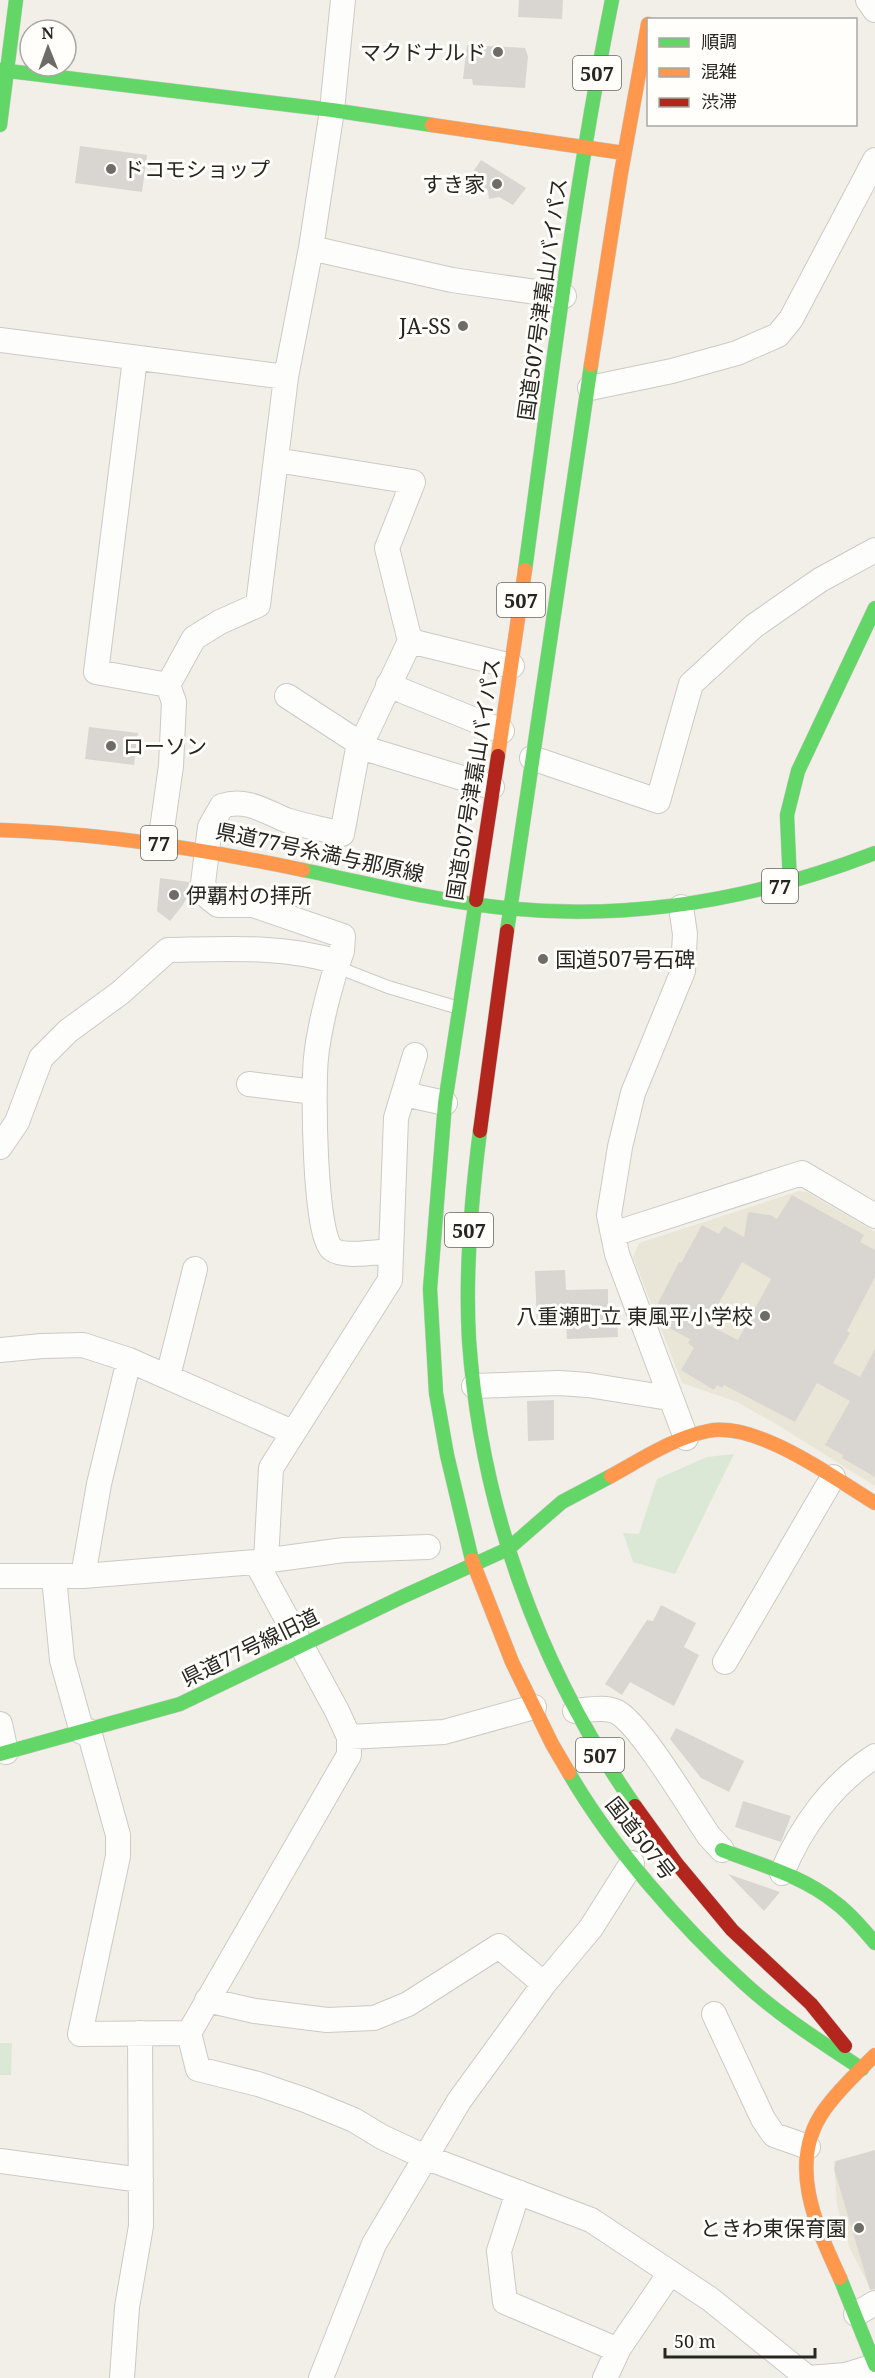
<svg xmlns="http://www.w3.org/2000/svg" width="875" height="2378" viewBox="0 0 875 2378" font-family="'Noto Serif','Noto Sans JP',serif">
	<rect width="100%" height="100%" fill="#f1efe8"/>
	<!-- built -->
	<path fill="#eae6d7" d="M799,1191L807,1192L875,1232V1486L776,1424L737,1402L682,1383L633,1257L639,1243Z
		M875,2151V2283L868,2284L850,2249L837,2206L834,2161Z"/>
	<!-- green -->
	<path fill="#dbe8d6" d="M734,1454L675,1574L633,1562L623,1533L639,1534L657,1479L707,1457Z
		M0,2043H12L11,2075H0Z"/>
	<!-- building -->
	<path fill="#d9d6d1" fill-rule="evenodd" d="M519,0H563L562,19L518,17Z
		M467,45L525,48L528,56L525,88L473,85L472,79H463Z
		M80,146L147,155L142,192L75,183Z
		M481,160L526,188L513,205L499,197L489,199L488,191L469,178Z
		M89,727L138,733L134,765L85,759Z
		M160,878L189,882L191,891L182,906L170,921L157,911Z
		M792,1195L864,1235L860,1242L875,1250V1277L847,1331L850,1333L833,1363L860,1377L875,1349V1477L842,1458L843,1455L825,1445L850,1401L817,1383L795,1422L724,1385L722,1388L717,1385L714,1390L681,1370L694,1348L688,1343L690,1339L667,1327L672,1318L655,1309L679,1262L681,1263L702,1225L719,1234L724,1226L744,1237L748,1212L770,1215L777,1219ZM742,1262L771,1279L738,1340L707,1324Z
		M565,1270L566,1290L608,1289V1317H617L618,1337L567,1339L566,1326L537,1327L535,1271Z
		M554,1400V1440L528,1441L527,1401Z
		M661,1605L696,1623L684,1647L699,1655L674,1706L630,1682L622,1695L605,1684L647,1620L653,1621Z
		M676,1728L744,1761L729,1792L701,1778L670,1739Z
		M743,1801L791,1816L781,1842L735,1827Z
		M728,1874L780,1892L764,1911Z
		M875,2150V2289L870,2290L834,2169L836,2161Z"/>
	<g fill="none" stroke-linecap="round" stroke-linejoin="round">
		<!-- lane casing -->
		<g stroke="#cbcac4" stroke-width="14">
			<path id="lane" d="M337,967L388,987L459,1008"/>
		</g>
		<!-- street casing -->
		<g stroke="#cbcac4" stroke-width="26">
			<path id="street" d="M868,0L875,10
				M311,248L452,280L564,296
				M0,340L286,377
				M135,359L96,672L168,685L194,638L220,622L258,605L286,377L311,248L332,110L343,0
				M590,388L672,371L737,353L778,335L791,319L875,160
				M276,460L413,482L387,548L410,641L512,666
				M388,685L502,731
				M287,696L359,743L367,732L410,641
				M532,758L658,801L691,684L754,626L820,580L875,550
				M160,843L171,766L174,702L168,685
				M681,907L685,934L683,971L633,1093L620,1147L609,1215L617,1254L686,1438
				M249,1084L314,1092
				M404,1094L445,1103
				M0,1147L17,1122L41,1058L68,1031L120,993L168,950C225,949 282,945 338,962
				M613,1234L802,1173L875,1216
				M391,1251C376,1252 343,1258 332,1249C314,1235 313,1085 316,1058C319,1027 331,981 342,951L343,936L253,905H218L208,897L203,883L210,827L222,806C246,798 264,811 286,820C304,826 323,829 342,834L359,743L370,750L492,787
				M0,1350L42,1346L83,1345L129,1360L292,1432
				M168,1376L195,1269
				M474,1386L559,1383L588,1385L669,1398
				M266,1561L271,1468L390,1280L396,1118L415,1055
				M256,1562L337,1711L349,1737V1755L189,2033L198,2069L258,2084L305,2100L354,2120L382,2137L425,2157L591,2220L710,2299L808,2378L846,2375L875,2366
				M0,1576H83L256,1562L344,1550L428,1547
				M83,1576L99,1484L129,1360
				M54,1577L62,1660L82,1732
				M725,1662L833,1477
				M575,1711C587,1710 606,1706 617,1712C641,1725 691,1810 709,1836L722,1850
				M0,1724L6,1752
				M89,1731L118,1835V1856L80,2034L189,2033
				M349,1737L444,1732L534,1707
				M782,1873C801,1826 833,1783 875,1756
				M207,2000L255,2011L327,2020L374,2018L408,2004L499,1946L544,1984
				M714,2014L763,2119L774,2135L808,2147
				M0,2161L141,2180
				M518,2192L499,2251L505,2302L618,2350
				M856,2314L875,2303
				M122,2378L127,2307L141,2226L140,2033
				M321,2378L374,2244L459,2101L544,1984L591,1928L632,1863
				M605,2378L619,2348L670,2273"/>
		</g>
		<!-- fast casing -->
		<g stroke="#cbcac4" stroke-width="15">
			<path id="fast" d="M0,70L332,110L432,125
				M0,125L16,0
				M525,570C551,380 574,188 612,0
				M303,870C367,883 431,900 496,907C626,922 754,900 875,853
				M790,884L787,815L798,771L875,608
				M507,931L591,365
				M480,1131C471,1201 465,1271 469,1340C481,1508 539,1669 635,1806
				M472,1560L447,1455L436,1393L430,1289L445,1103L476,900
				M0,1754L180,1704L404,1596L508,1549L562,1502L611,1476
				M569,1773C612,1847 680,1925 744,1983C780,2016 821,2042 862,2069
				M722,1850C761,1865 803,1876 836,1903C851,1914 863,1929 875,1943
				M840,2278L875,2365"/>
		</g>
		<!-- slow casing -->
		<g stroke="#cbcac4" stroke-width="15">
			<path id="slow" d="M432,125L624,153
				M591,365L621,173L648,24
				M498,756L525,570
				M0,830C103,833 203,849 303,870
				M611,1476C642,1459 673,1438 708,1431C757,1421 834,1478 875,1503
				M472,1560L512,1662L552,1744L569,1773
				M840,2278C816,2226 786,2162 825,2109C839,2089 858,2072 875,2055"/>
		</g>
		<!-- jam casing -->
		<g stroke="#cbcac4" stroke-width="15">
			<path id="jam" d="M476,900L498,756
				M480,1131L507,931
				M635,1806L677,1864L732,1930L811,2004L845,2046"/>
		</g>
		<!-- lane -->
		<use href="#lane" stroke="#fdfdfc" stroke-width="12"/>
		<!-- street -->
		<use href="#street" stroke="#fdfdfc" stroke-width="24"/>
		<!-- fast -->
		<use href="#fast" stroke="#63d668" stroke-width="14"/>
		<!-- slow -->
		<use href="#slow" stroke="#ff974d" stroke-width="14"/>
		<!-- jam -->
		<use href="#jam" stroke="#b3261e" stroke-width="14"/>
	</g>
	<!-- markers -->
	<g fill="#6e6c67" stroke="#fffefb" stroke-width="2">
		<circle cx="498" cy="52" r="6"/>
		<circle cx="111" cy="169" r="6"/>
		<circle cx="497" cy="184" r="6"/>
		<circle cx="463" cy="326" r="6"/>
		<circle cx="111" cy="746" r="6"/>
		<circle cx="174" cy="895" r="6"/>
		<circle cx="543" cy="959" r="6"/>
		<circle cx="765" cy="1316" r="6"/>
		<circle cx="859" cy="2228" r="6"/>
	</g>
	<g text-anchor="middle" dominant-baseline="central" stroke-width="6" stroke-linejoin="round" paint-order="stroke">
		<!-- shield labels -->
		<g fill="#fffefb" stroke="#686762" stroke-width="1.5">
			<rect x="573" y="56" width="48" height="34" rx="4.5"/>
			<rect x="497" y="583" width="48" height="34" rx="4.5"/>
			<rect x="141" y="826" width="36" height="34" rx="4.5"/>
			<rect x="762" y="869" width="36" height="34" rx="4.5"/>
			<rect x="445" y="1213" width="48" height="34" rx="4.5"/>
			<rect x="576" y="1738" width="48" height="34" rx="4.5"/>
		</g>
		<g font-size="20" font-weight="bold" fill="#282621">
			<text x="597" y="73">507</text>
			<text x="521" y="600">507</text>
			<text x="159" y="843">77</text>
			<text x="780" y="886">77</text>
			<text x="469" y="1230">507</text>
			<text x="600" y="1755">507</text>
		</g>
		<!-- poi labels -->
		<g font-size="21" fill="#282621" stroke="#fffefb" text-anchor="end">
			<text x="486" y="52">マクドナルド</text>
			<text x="123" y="169" text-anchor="start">ドコモショップ</text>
			<text x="485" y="184">すき家</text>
			<text x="451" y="326">JA-SS</text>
			<text x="123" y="746" text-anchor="start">ローソン</text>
			<text x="186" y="895" text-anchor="start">伊覇村の拝所</text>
			<text x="555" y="959" text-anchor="start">国道507号石碑</text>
			<text x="753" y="1316">八重瀬町立 東風平小学校</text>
			<text x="847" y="2228">ときわ東保育園</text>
		</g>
		<!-- street labels -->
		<g font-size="21" fill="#282621" stroke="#fffefb">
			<text transform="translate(542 299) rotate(-82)">国道507号津嘉山バイパス</text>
			<text transform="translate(473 779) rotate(-81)">国道507号津嘉山バイパス</text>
			<text transform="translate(320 852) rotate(12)">県道77号糸満与那原線</text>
			<text transform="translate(250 1647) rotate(-26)">県道77号線旧道</text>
			<text transform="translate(641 1838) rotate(52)">国道507号</text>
		</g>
	</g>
	<!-- legend -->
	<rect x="647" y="18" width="210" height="108" fill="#fffefb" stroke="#a9a8a4" stroke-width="1.5"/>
	<rect x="659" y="38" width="30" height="9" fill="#63d668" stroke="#a9a8a4" stroke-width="1.5"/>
	<text x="701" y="48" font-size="18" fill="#282621">順調</text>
	<rect x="659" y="68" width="30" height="9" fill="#ff974d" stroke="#a9a8a4" stroke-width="1.5"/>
	<text x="701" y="78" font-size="18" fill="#282621">混雑</text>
	<rect x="659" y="98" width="30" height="9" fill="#b3261e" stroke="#a9a8a4" stroke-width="1.5"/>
	<text x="701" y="108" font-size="18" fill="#282621">渋滞</text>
	<!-- north arrow -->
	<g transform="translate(48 48) rotate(359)"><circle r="28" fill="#fffefb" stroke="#a9a8a4" stroke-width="1.5"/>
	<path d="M0-4.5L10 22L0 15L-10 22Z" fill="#6e6c67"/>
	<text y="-9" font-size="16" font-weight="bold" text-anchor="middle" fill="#282621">N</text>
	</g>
	<!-- scale -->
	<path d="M665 2348v9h150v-9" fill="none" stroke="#282621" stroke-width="3"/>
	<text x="674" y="2348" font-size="18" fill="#282621" stroke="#fffefb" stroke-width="4.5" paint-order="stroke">50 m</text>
</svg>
